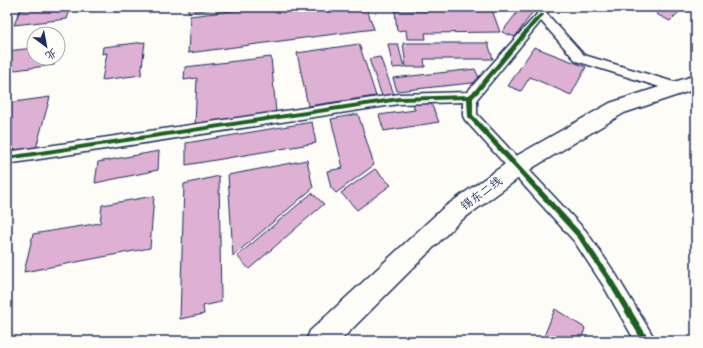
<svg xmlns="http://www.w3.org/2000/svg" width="703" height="348" viewBox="0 0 703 348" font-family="'Patrick Hand','LXGW WenKai TC',sans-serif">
	<rect width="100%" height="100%" fill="#fdfcf7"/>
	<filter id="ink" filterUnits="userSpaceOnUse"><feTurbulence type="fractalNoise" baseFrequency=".025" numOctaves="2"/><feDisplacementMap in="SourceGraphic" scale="8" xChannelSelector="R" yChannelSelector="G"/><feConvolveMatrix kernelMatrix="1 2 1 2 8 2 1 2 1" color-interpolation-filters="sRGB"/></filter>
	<g filter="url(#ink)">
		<!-- building -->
		<path fill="#ddb0d4" stroke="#1b2f5e" d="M48,7H71L67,19L14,25L20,10Z
			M116,7H154L115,12Z
			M188,7H230L188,12Z
			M264,7H366L374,29L188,53L190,16Z
			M664,7H684L670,21L656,14Z
			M535,9L515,37L502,32L519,10Z
			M492,10L500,32L425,33L426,39H407L406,30L397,31L395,11Z
			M145,42L141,75L102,80L107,53L102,54L103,47Z
			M403,43H488L493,59H424L425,67H406Z
			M359,44L376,96L308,106L297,53Z
			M388,44H398L404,67L393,68Z
			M534,47L586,67L571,95L530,77L521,91L508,86Z
			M34,48V58H56L54,65L7,71V51Z
			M271,57L276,113L195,124L197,78L184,80L185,67Z
			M380,57L394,94L382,96L369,59Z
			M475,69L481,82L397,91L393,78Z
			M50,97L36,148L7,153V103Z
			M430,101L439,122L384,131L379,115L415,110L413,104Z
			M358,114L374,165L336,193L331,188L327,171L343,168L331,119Z
			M312,122L316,143L186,165V143Z
			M159,151L158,170L95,183L98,162Z
			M307,160L313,188L233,256L228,175Z
			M375,169L391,185L357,210L341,193Z
			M219,176L221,302L203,306L204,314L180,319L184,184Z
			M312,193L324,204L249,269L237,256Z
			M154,196L150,248L24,272L33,234L100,223L102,205Z
			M555,309L585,328L581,341H542Z"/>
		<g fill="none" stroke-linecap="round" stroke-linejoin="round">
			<!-- minor casing -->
			<g stroke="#1b2f5e" stroke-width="3">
				<path id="minor" d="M537,7H547V14L584,55L684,85L685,88L684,91L679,93L576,61L541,21L477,99V114L586,231L615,273L656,341H635L603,285L574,241L465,120L463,116V102L399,104L7,164V152L399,94L467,92L537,14Z"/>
			</g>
			<!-- secondary casing -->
			<g stroke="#1b2f5e" stroke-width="3">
				<path id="secondary" d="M696,75V89L624,113L534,167L459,222L340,341H306L310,331L443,208L518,155L610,103Z"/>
			</g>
			<!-- minor -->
			<use href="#minor" fill="#fdfcf7" fill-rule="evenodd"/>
			<!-- secondary -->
			<use href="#secondary" fill="#fdfcf7" fill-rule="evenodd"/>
			<!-- cycleway casing -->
			<g stroke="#fdfcf7" stroke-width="2">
				<path id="cycleway" d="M540,14H544V15L539,20L479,92L473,98V115L582,234L611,277L650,341H642L607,281L578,238L468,117L467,99L399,101L7,160V156L399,97L469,95L475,90L535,18Z"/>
			</g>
			<!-- cycleway -->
			<use href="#cycleway" fill="#1b5e20" fill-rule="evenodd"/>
		</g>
	</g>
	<g text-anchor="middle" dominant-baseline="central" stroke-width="4" stroke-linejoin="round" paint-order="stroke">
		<!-- street labels -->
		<g font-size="12" fill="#1b2f5e" stroke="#fdfcf7">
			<text transform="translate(481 193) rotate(-36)">锡东二线</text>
		</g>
	</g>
	<!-- margin -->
	<rect width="703" height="348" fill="none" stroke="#fdfcf7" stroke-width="24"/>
	<rect x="12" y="12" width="679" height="324" fill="none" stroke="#1b2f5e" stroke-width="1.5" filter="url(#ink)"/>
	<!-- north arrow -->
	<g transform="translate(46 46) rotate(148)"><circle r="19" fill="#fdfcf7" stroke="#a3aaba"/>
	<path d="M0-3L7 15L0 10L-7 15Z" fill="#1b2f5e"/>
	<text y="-6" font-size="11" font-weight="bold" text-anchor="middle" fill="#1b2f5e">北</text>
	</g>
</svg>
